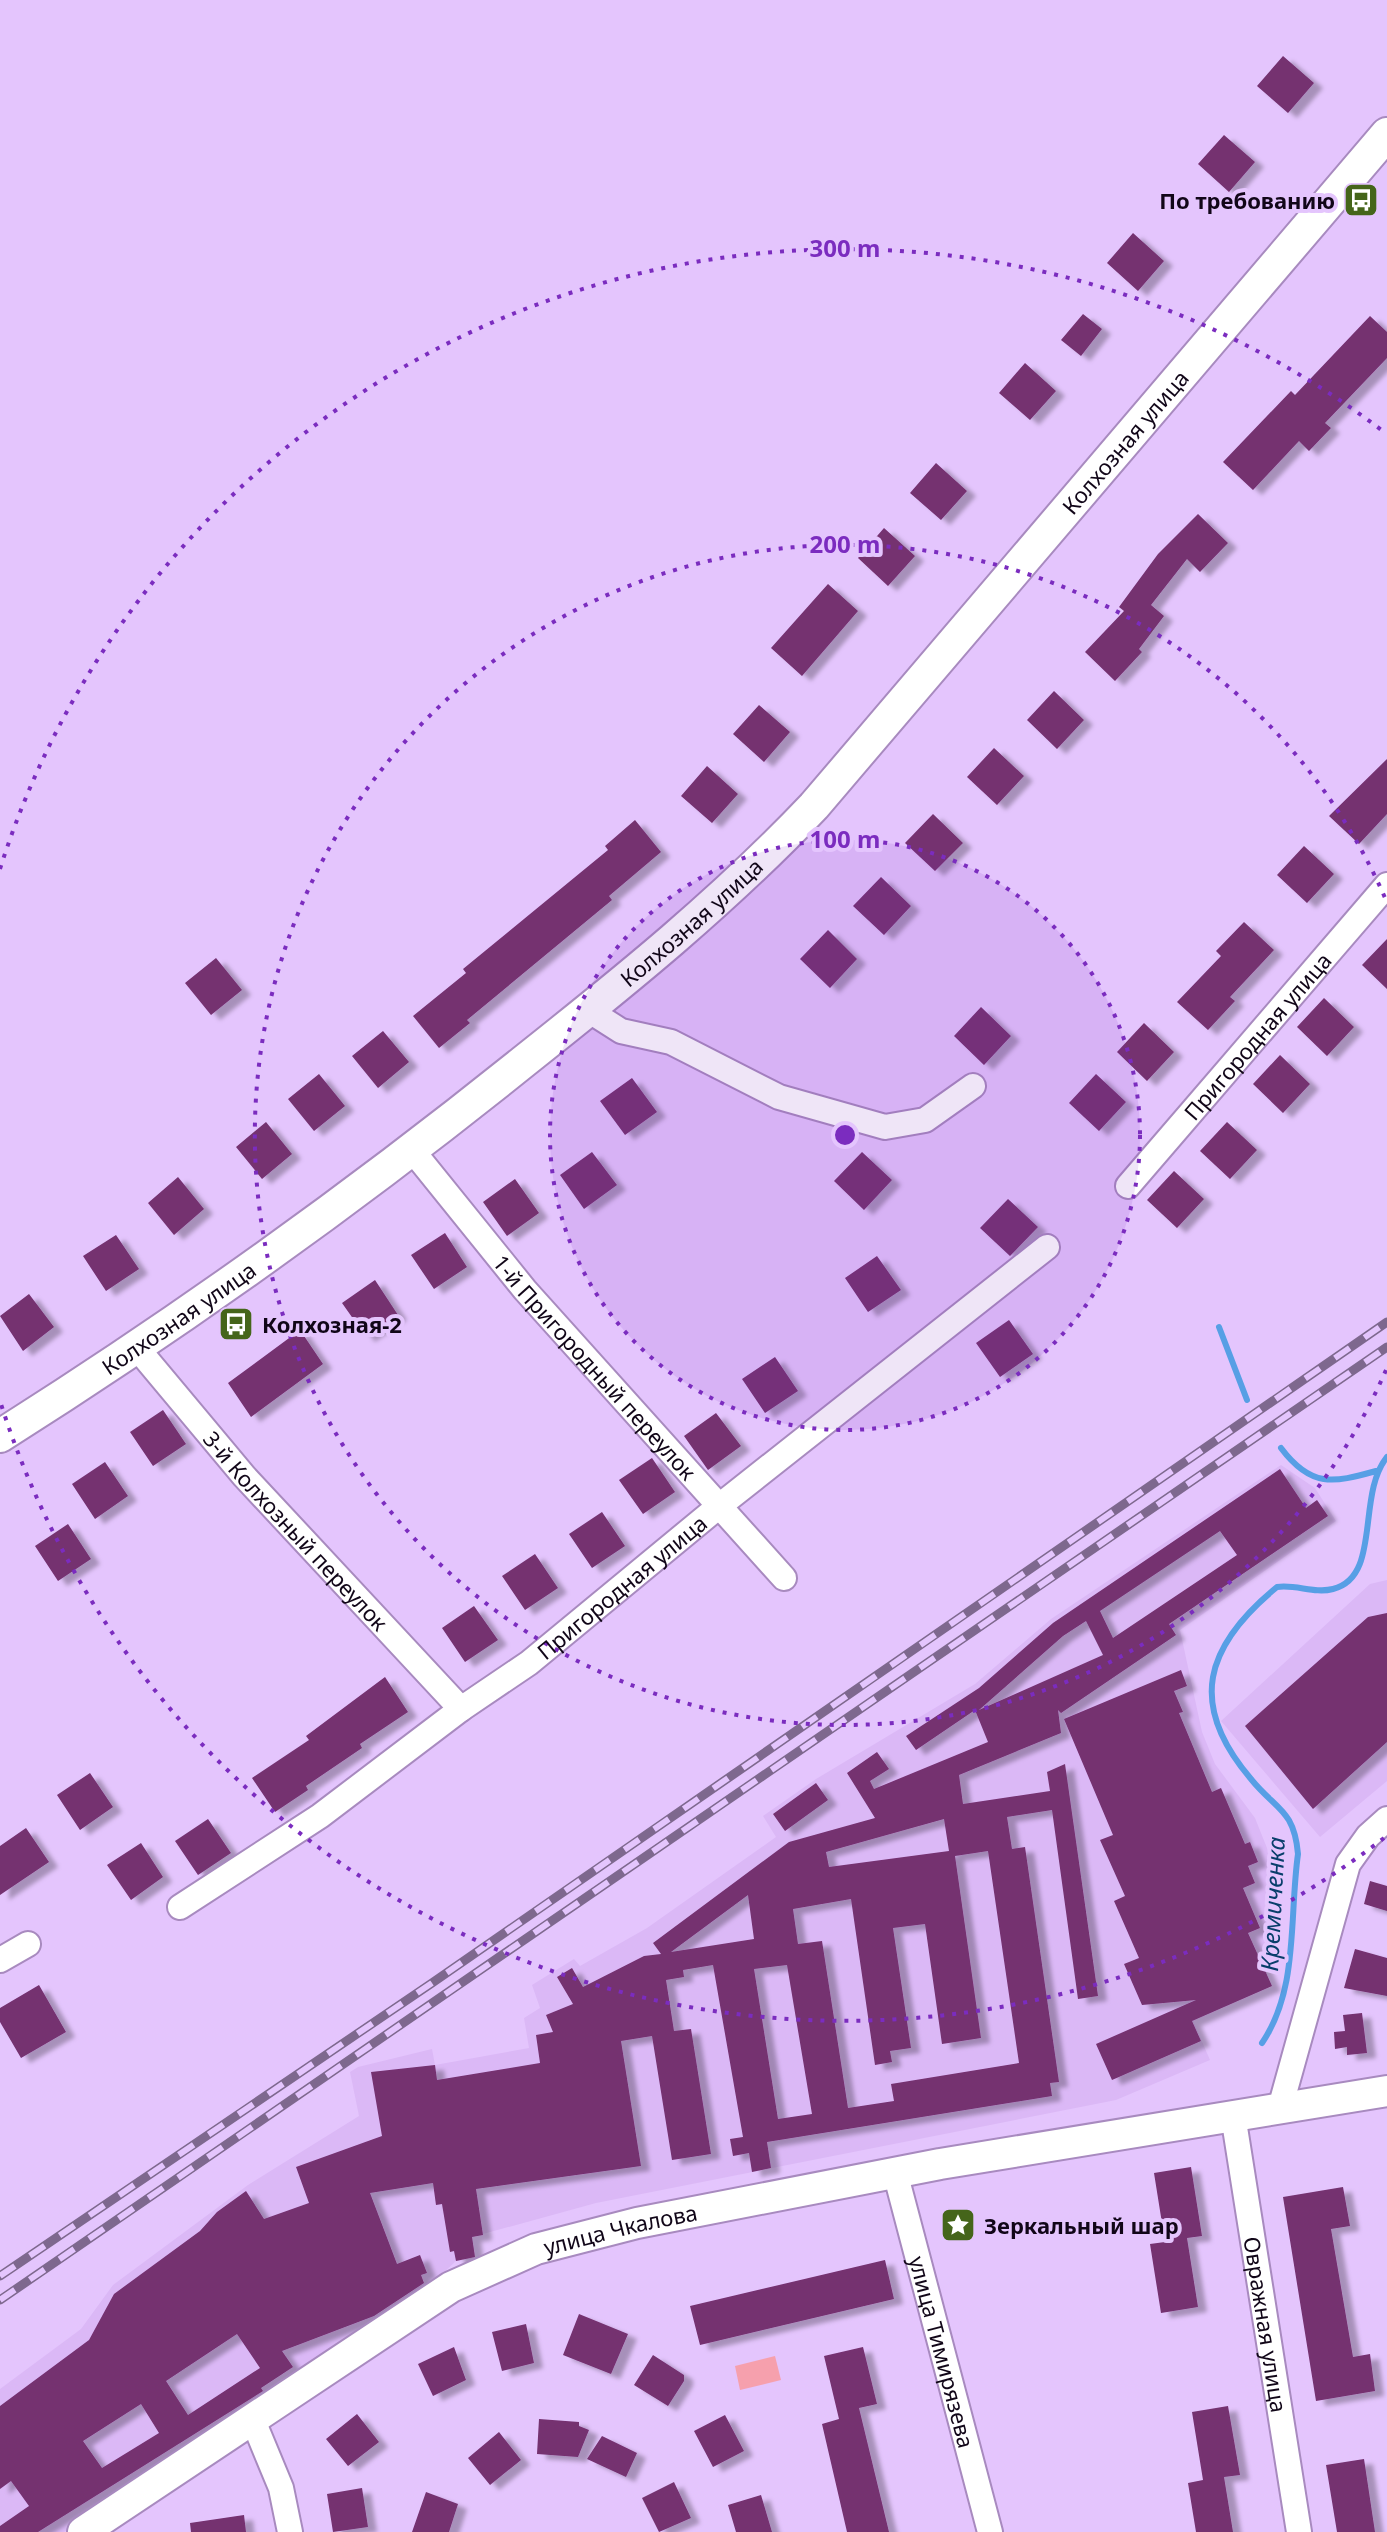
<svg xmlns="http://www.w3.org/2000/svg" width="1387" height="2532" viewBox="0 0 1387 2532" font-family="'Noto Sans',sans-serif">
	<defs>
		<filter id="shadow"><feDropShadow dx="9" dy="5" stdDeviation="2" flood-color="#0004"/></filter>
	</defs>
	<rect width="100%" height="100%" fill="#e4c5fd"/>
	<!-- built -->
	<path fill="#dbb8f6" d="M1281,1465L1315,1488L1336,1521L1180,1630L1202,1732L1215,1764L1255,1818L1275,1868L1265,1969L1272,1986L1193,2021L1210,2060L1116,2100L596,2203L472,2237L475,2258L456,2261L426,2289L64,2532H0V2389L81,2329L113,2285L248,2185L359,2116L350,2072L358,2067L432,2049L435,2065L529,2048L524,2018L540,2008L532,1985L574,1959L580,1966L647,1928L776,1837L763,1816L816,1779L975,1684L1051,1619Z
		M1387,1580V1781L1320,1837L1221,1721L1370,1584Z"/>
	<!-- green -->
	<path fill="#f6a0ad" d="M775,2356L781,2380L740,2390L735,2366Z"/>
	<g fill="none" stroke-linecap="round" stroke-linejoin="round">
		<!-- stream -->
		<path stroke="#579fe5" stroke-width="6" d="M1219,1327L1247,1400
			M1281,1448C1311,1488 1333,1483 1376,1471
			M1262,2043C1299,1989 1289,1917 1298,1854C1294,1809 1276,1810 1251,1779C1187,1704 1205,1646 1277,1587C1296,1584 1314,1594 1333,1589C1382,1577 1356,1495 1387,1457"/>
	</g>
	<!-- building -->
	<path fill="#743070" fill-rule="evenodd" filter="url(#shadow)" d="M1283,56L1314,83L1288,113L1257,86Z
		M1224,135L1255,162L1229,192L1198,164Z
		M1133,233L1164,261L1138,291L1107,263Z
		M1083,314L1102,329L1081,356L1061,340Z
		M1370,316L1387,332V358L1325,423L1331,428L1309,451L1299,441L1253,490L1223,462L1291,391L1295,395Z
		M1025,363L1056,391L1030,420L999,393Z
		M936,463L967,491L941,520L910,493Z
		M1198,514L1228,543L1200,572L1187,559L1151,605L1164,616L1139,649L1142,652L1115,681L1085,652L1124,611L1119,607L1158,554Z
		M884,528L915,556L888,586L858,558Z
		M828,584L858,611L802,676L771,648Z
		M1054,691L1084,720L1057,749L1027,720Z
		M759,705L790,732L764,762L733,734Z
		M994,748L1024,776L997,805L967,777Z
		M1387,759V814L1359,844L1329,816Z
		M707,766L738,794L712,823L681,796Z
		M933,814L963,843L935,871L905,843Z
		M635,820L661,852L609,896L612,900L467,1020L470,1023L439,1048L413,1016L466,973L463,969L608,850L605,846Z
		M1304,846L1334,874L1307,903L1277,875Z
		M881,877L911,906L884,935L853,906Z
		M1244,922L1274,950L1230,997L1235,1001L1208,1030L1177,1002L1221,956L1216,951Z
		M828,930L857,959L830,988L800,959Z
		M1387,939V989L1362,965Z
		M216,958L242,990L211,1015L185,983Z
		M1324,998L1354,1027L1327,1056L1297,1027Z
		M981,1007L1011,1036L984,1065L954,1036Z
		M1144,1023L1174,1052L1147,1081L1117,1052Z
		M383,1031L409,1062L378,1088L352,1056Z
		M1280,1055L1310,1084L1283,1113L1253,1084Z
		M319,1074L345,1106L314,1131L288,1099Z
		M1096,1074L1126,1102L1099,1131L1069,1103Z
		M632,1078L657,1112L625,1135L600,1101Z
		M266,1122L292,1154L262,1179L236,1147Z
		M1227,1122L1257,1150L1230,1179L1200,1151Z
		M592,1152L617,1185L584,1209L560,1175Z
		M862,1152L892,1180L864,1210L834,1181Z
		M1174,1171L1204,1199L1177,1228L1147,1200Z
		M178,1177L204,1209L174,1235L148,1203Z
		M515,1179L539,1213L507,1236L483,1202Z
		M1008,1199L1038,1227L1010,1256L980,1228Z
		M445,1233L467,1267L434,1289L411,1255Z
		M116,1235L139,1269L106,1291L83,1256Z
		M877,1256L901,1290L868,1312L845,1278Z
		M375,1280L398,1315L366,1337L342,1303Z
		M29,1294L54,1327L23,1351L0,1316Z
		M1009,1320L1033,1354L1000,1377L976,1343Z
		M300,1330L323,1364L251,1417L228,1383Z
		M775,1357L798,1391L765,1413L742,1379Z
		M163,1410L186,1444L153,1466L130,1432Z
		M716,1413L741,1446L708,1470L684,1436Z
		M652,1458L675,1492L643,1514L619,1480Z
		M105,1462L128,1496L95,1519L72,1484Z
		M1280,1469L1306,1508L1317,1500L1328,1516L1169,1624L1176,1635L1061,1713L1058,1710L1061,1733L959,1775L963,1804L1050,1791L1047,1772L1065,1764L1098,1996L1078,1999L1052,1810L1007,1817L1012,1849L1025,1847L1059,2082L1050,2083L1052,2096L767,2142L771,2168L752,2172L749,2153L733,2156L730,2139L743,2137L713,1965L683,1970L684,1977L666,1980L674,2031L691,2029L711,2154L672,2160L652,2036L621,2041L641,2166L476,2189L483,2235L472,2237L475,2257L456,2261L454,2251L450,2252L442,2204L436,2205L433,2183L370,2193L397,2264L420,2255L427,2273L421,2275L424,2283L374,2316L282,2351L293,2367L261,2388L263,2391L38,2532H0V2526L29,2506L11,2481L0,2489V2406L89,2340L114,2294L200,2231L217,2212L246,2191L264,2219L309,2203L296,2167L382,2136L371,2072L435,2065L437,2080L540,2063L536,2035L553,2032L546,2015L573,2004L557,1977L572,1968L583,1987L644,1956L661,1954L653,1943L789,1842L875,1818L847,1773L877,1752L889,1769L870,1781L874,1789L988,1742L975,1710L916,1750L906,1736L979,1688L1053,1623ZM1220,1531L1237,1555L1113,1638L1100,1611ZM1086,1621L1103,1655L979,1710L1063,1636ZM944,1819L949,1851L829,1867L826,1852ZM988,1851L1019,2063L891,2084L894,2101L848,2108L822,1941L798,1944L793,1909L851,1899L875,2065L892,2062L890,2051L911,2048L893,1928L925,1924L942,2044L981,2038L955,1856ZM748,1895L754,1939L671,1952ZM787,1965L812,2114L778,2119L754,1969ZM237,2334L260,2368L188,2415L166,2381ZM141,2404L159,2433L102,2468L83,2441Z
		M602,1512L625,1546L592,1568L569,1534Z
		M68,1524L91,1559L58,1581L35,1546Z
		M535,1554L558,1588L525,1610L502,1576Z
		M474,1606L498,1640L465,1662L442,1628Z
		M1387,1613V1742L1313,1809L1245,1726L1368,1617Z
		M1181,1670L1187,1686L1174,1691L1183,1712L1179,1713L1212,1792L1221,1788L1245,1844L1250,1842L1258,1862L1248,1866L1255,1883L1243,1888L1260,1928L1248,1933L1272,1986L1192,2021L1201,2041L1112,2080L1096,2044L1196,2000L1142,2005L1124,1964L1139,1958L1114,1901L1125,1896L1100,1840L1113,1835L1064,1719Z
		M385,1677L408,1712L360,1744L362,1748L306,1786L308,1790L275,1812L252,1778L309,1740L306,1736Z
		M90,1773L113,1807L80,1830L57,1795Z
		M816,1783L828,1800L785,1831L773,1814Z
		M208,1819L231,1853L198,1875L175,1841Z
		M26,1828L49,1862L0,1895V1846Z
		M141,1843L163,1877L131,1900L107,1865Z
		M1370,1881L1387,1886V1911L1364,1904Z
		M1355,1949L1387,1958V1996L1344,1988Z
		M39,1985L66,2032L21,2058L0,2022V2008Z
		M1362,2013L1367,2053L1347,2055V2047L1335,2049L1334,2032L1345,2031L1343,2015Z
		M1191,2167L1202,2236L1187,2238L1198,2307L1161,2313L1150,2244L1165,2242L1154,2173Z
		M1343,2187L1350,2226L1331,2229L1353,2357L1370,2354L1375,2391L1316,2401L1283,2197Z
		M885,2260L894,2299L700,2345L690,2306Z
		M579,2314L628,2334L611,2374L563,2355Z
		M526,2324L534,2363L502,2371L492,2332Z
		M454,2347L466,2380L433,2396L418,2364Z
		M863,2347L877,2404L859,2408L889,2532H847L822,2424L839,2419L824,2356Z
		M653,2355L684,2375V2381L668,2406L634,2385Z
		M1228,2406L1240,2475L1224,2477L1233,2532H1196L1188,2483L1203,2480L1192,2412Z
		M357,2414L379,2442L348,2466L326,2439Z
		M725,2415L744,2451L713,2467L694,2431Z
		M539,2419L579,2422V2426L589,2430L578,2457L537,2454Z
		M499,2432L521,2460L490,2485L468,2458Z
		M602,2436L637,2453L626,2477L587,2459Z
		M1364,2459L1375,2532H1337L1326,2465Z
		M674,2482L691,2518L659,2532L642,2498Z
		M362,2488L368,2527L333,2532L327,2494Z
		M426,2492L458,2504L449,2532H412Z
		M761,2495L772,2532H736L728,2505Z
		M244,2515L246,2532H191L190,2523Z"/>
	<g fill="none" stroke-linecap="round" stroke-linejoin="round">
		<!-- minor casing -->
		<g stroke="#a88abf" stroke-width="28">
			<g id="minor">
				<path d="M588,1010L621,1031L671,1042L779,1097L885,1127L925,1120L973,1086"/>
				<path id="s1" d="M412,1150L525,1290L784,1578"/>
				<path id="s2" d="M1128,1186L1387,885"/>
				<path id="s3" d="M137,1348L244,1476L461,1709"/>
				<path id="s4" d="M180,1907L320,1816L461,1709L529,1663L718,1507L1047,1247"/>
				<path d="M0,1960L28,1944"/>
				<path d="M1280,2108L1348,1864L1368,1836L1387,1819"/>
				<path id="s5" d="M1233,2115L1299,2532"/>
				<path id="s6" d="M895,2172L990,2532"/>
				<path d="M252,2418L281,2488L290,2532"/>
			</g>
		</g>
		<!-- tertiary casing -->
		<g stroke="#a88abf" stroke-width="34">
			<g id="tertiary">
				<path id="s7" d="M83,2532L451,2287L536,2249L637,2223L940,2164L1387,2091"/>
			</g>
		</g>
		<!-- secondary casing -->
		<g stroke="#a88abf" stroke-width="36">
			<g id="secondary">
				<path id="s8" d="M0,1436C182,1321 355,1197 523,1062C625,981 724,901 814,806L1387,134"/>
			</g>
		</g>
		<!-- minor -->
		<use href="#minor" stroke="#fff" stroke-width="24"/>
		<!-- tertiary -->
		<use href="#tertiary" stroke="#fff" stroke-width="30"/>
		<!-- secondary -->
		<use href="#secondary" stroke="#fff" stroke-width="32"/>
		<!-- rail casing -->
		<g stroke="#7e688e" stroke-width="9">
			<path id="rail" d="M0,2276L432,1983L1387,1322
				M0,2300L1387,1347"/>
		</g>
		<!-- rail -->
		<use href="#rail" stroke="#e4c5fd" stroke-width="6" stroke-dasharray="18" stroke-linecap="butt"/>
	</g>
	<!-- distance rings -->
	<circle cx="845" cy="1135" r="295" fill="#7b2cbf" fill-opacity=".12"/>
	<g fill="none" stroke="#7b2cbf" stroke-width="4" stroke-dasharray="4 8">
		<circle cx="845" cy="1135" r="295"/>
		<path d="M1386 1370A590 590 0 1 1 1386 900"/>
		<path d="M1384 1838A886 886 0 0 1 0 1401M0 869A886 886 0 0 1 1384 432"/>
	</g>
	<!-- icons -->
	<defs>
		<g id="bus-square" transform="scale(1.8)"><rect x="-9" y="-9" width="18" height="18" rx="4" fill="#45651a" stroke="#e4c5fd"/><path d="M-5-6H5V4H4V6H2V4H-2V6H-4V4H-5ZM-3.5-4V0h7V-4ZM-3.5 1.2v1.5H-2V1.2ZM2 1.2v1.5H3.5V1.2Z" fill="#fff"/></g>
		<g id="sight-square" transform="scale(1.8)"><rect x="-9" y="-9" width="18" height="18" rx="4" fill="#45651a" stroke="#e4c5fd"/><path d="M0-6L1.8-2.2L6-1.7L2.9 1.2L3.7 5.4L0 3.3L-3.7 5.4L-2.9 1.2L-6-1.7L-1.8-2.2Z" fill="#fff"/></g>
	</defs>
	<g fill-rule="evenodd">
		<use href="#bus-square" x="1361" y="200"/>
		<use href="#bus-square" x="236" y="1324"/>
		<use href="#sight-square" x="958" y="2225"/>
	</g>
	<g text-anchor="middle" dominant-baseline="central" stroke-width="8" stroke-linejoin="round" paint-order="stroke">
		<!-- poi labels -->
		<g font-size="22" font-weight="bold" fill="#110618" stroke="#e4c5fd" text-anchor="start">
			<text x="1335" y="200" text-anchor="end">По требованию</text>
			<text x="262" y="1324">Колхозная-2</text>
			<text x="984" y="2225">Зеркальный шар</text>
		</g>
		<!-- street labels -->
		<g font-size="22" fill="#110618" stroke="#e4c5fd">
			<text stroke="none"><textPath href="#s8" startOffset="1510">Колхозная улица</textPath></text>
			<text stroke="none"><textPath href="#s8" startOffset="862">Колхозная улица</textPath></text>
			<text stroke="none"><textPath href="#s2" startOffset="198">Пригородная улица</textPath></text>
			<text stroke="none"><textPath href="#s8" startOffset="214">Колхозная улица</textPath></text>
			<text stroke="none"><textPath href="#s1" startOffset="284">1-й Пригородный переулок</textPath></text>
			<text stroke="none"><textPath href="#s3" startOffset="242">3-й Колхозный переулок</textPath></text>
			<text stroke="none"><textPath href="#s4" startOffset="546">Пригородная улица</textPath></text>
			<text stroke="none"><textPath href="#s7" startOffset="622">улица Чкалова</textPath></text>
			<text stroke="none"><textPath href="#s5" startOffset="212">Овражная улица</textPath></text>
			<text stroke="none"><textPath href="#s6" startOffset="186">улица Тимирязева</textPath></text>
		</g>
		<!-- water labels -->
		<g font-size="24" font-style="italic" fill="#083e6b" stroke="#e4c5fd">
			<text transform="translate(1272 1904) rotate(-87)">Кремиченка</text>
		</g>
	</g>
	<circle cx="845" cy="1135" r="12" fill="#7b2cbf" stroke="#e4c5fd" stroke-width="4"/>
	<g font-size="24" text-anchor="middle" font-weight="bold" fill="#7b2cbf" stroke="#e4c5fd" stroke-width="8" stroke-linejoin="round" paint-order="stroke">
		<text x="845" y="257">300 m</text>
		<text x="845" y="553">200 m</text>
		<text x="845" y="848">100 m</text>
	</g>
</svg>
